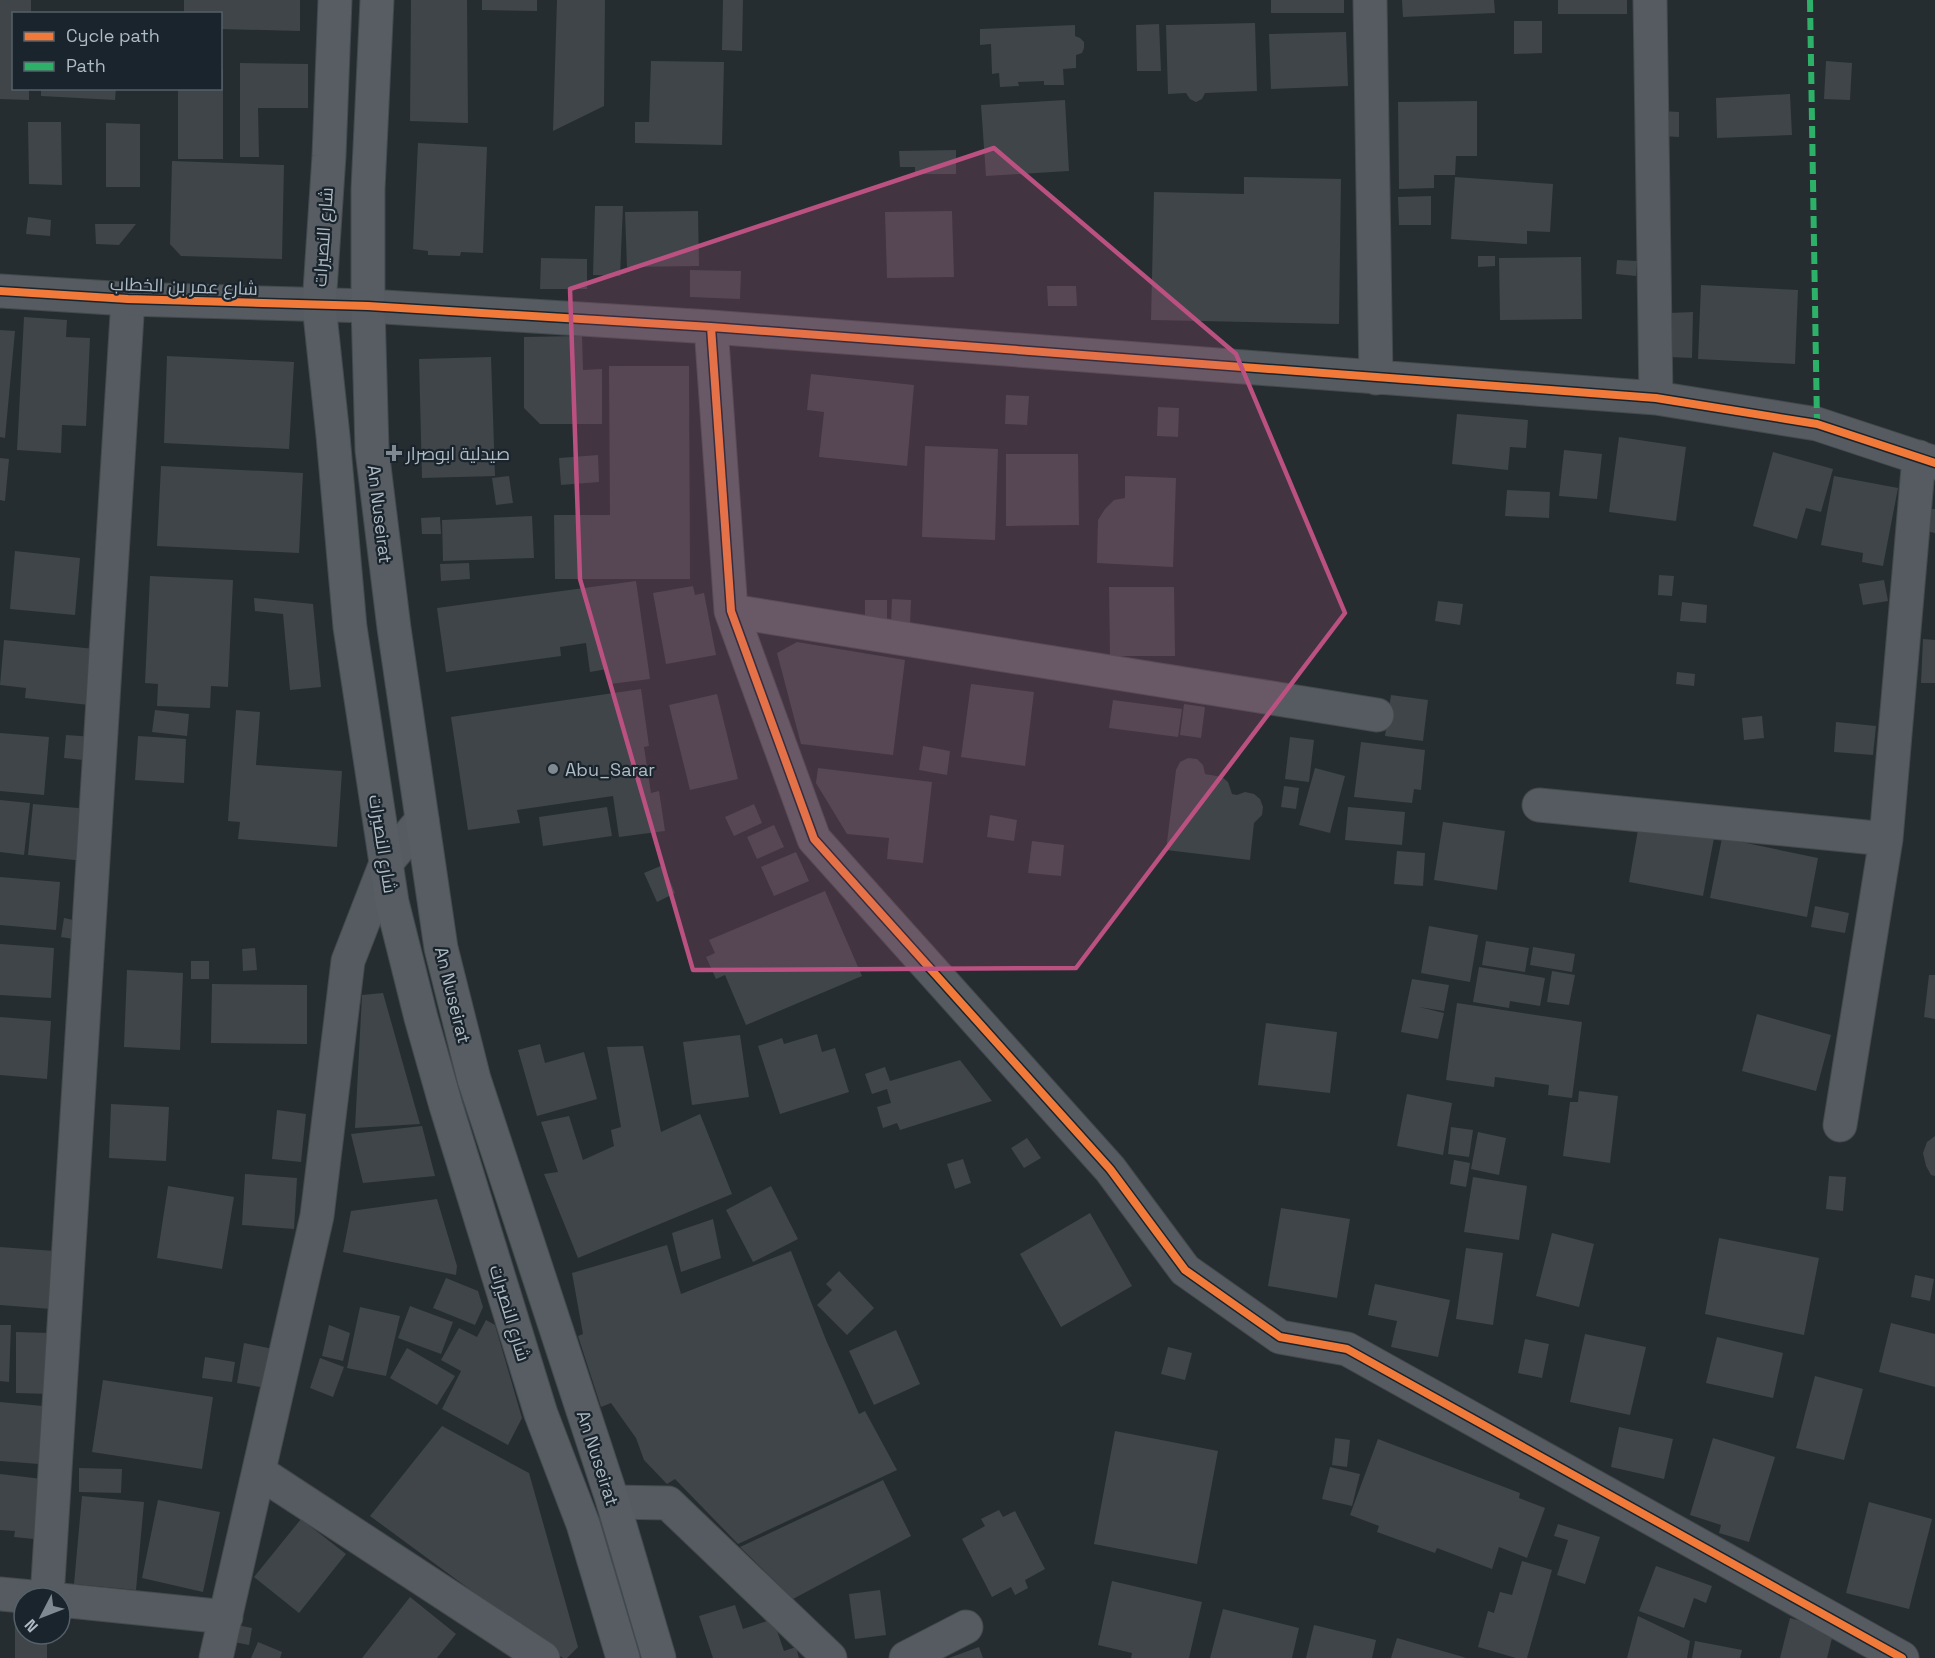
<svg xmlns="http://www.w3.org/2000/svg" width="1935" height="1658" viewBox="0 0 1935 1658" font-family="'Space Grotesk',Cairo,sans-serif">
	<rect width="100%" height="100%" fill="#262d31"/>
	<!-- building -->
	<path fill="#3f4549" d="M0,0H31V14H14V88H29V100L0,99Z
		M184,0H300V31L220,29V14H184Z
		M411,0H467L468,123L410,121Z
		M482,0H537V11L482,10Z
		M557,0H605L604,106L553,131Z
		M723,0H743L742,51L722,50Z
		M1271,0H1344V13H1271Z
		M1402,0H1494L1495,13L1403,17Z
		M1558,0H1627V14H1558Z
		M1514,21H1542V53L1514,54Z
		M1255,23L1257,91L1205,93L1202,99L1196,102L1190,99L1186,93L1168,94L1166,25Z
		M1159,24L1161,71H1137L1136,25Z
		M1075,25V36L1080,38L1084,42V48L1082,53L1076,55V68L1063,69L1064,85H1044V81L1018,82L1019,86L1000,87L999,73L992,74L991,44L980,45V29Z
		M1346,32L1348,86L1271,89L1269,34Z
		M651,61L724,62L722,145L635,143V122H649Z
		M1826,61L1852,63L1850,100L1824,99Z
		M240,63L308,64V108H258L259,157H240Z
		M220,70H223V159H178V88H220Z
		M41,88H116L115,100L41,96Z
		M1790,94L1792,135L1717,138L1716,98Z
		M1065,100L1069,171L986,176L981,105Z
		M1477,101V156H1456L1455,175H1434V188L1399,189L1398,102Z
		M1662,111L1679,112V137L1661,136Z
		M28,122H61L62,185L29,184Z
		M106,123L140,124V187H106Z
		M418,143L487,147L483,253L461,252L460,256L428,255V251L413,249Z
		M956,150V174H915V167H900L899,151Z
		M172,161L284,165L282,259L181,256L170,244Z
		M1244,177L1341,179L1339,324L1151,320L1154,192L1244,194Z
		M1455,177L1553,184L1550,232L1527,231V244L1451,239Z
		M1431,196V225H1399L1398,197Z
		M595,206H623L620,276L593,275Z
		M698,211L699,266L627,267L625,212Z
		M952,211L954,277L887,278L885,212Z
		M28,217L51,220L50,236L26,234Z
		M95,224H136L119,245L96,244Z
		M1478,256H1495V266L1478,267Z
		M1581,257L1582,319L1500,320L1499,258Z
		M541,258L587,259V289H540Z
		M1617,260L1637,261L1636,276L1616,274Z
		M690,270L741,271L740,299L690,297Z
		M1701,285L1798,290L1795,364L1698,359Z
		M1047,286H1076L1077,306H1048Z
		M1693,312L1692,358L1669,357L1670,313Z
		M24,317L67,320L66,337L90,338L86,426L62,425L61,453L17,450Z
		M0,330L15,331L5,438L0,437Z
		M582,336L583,370L602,369V424H540L524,408V337Z
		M167,356L294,362L289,449L164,443Z
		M491,357L495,476L422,478L419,359Z
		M609,366H689L690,579H555L554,515H610Z
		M811,374L914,385L907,466L819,457L824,412L807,410Z
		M1006,395L1029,396L1027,425L1005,424Z
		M1158,407L1179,408L1178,437L1157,436Z
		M1457,414L1528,420L1526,448L1510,447L1508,470L1452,464Z
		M1619,437L1686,447L1676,521L1609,512Z
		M925,446L998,449L995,540L922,537Z
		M1564,450L1602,454L1597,499L1559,496Z
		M1773,452L1833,469L1821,512L1806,508L1797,539L1753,526Z
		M1006,454H1078L1079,525L1006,526Z
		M598,455L599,482L561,485L559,458Z
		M0,458L9,459L5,501L0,500Z
		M161,466L303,473L299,553L157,546Z
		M509,476L513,503L496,505L492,478Z
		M1125,476L1176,478L1173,567L1097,563L1098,520L1105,509L1114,500L1125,498Z
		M1834,476L1898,488L1883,566L1862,562L1863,553L1821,545Z
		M1507,490L1550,492L1549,518L1505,516Z
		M1931,509H1935V533L1926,531Z
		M532,516L534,558L443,561L442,520Z
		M440,517L441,534H422L421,518Z
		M15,551L80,558L75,615L10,609Z
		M469,563L470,579L441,581L440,564Z
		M1659,575L1674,576L1672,596L1658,595Z
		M150,576L233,580L228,687L211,686L210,708L157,706L158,684L145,683Z
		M1884,580L1888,601L1863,605L1859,584Z
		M636,581L650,679L610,684L607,669L590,672L586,643L560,647L561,656L446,672L437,608Z
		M693,586L695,595L704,593L716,655L666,664L653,593Z
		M1109,587H1174L1175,656H1110Z
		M254,598L313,604L321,687L290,690L283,614L255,611Z
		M892,599L911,600L910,624L891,623Z
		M865,600H887V623L865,622Z
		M1438,601L1463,604L1460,625L1435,621Z
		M1682,602L1707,605L1706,623L1680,621Z
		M1923,639L1935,640V683H1921Z
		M4,640L95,649L89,705L25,698L26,688L0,685Z
		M797,642L905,660L893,755L801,744L777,653Z
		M1677,672L1695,674L1694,686L1676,684Z
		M971,684L1034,692L1025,766L961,757Z
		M641,689L649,746L644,747L651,793L659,791L665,831L619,837L613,796L517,810L520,823L468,830L451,717Z
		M717,694L738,779L690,790L669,705Z
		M1391,695L1428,700L1423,741L1385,736Z
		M1113,700L1182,709L1178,737L1109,728Z
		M1184,704L1205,707L1201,738L1180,735Z
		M155,710L189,714L187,736L152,732Z
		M236,710L260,712L256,765L342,771L337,847L238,839L240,822L228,821Z
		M1762,716L1764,738L1744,740L1742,718Z
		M1836,722L1876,726L1873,755L1834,752Z
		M0,733L49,737L44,795L0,791Z
		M66,735L95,737L93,761L64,758Z
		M138,736L186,739L184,783L135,780Z
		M1290,737L1314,740L1309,782L1285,779Z
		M1361,742L1425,750L1421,790L1414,789L1412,803L1354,797Z
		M923,746L950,751L947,775L919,770Z
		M1188,758L1197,759L1203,765L1205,774L1222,777L1228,782L1232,794L1237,795L1245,792L1254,794L1260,799L1263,807L1262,815L1254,823L1250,860L1166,850L1176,770L1180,762Z
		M818,768L932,782L923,863L887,859L889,838L847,834L816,783Z
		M1315,768L1345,776L1330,833L1299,825Z
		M1284,786L1299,788L1296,809L1281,807Z
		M0,800L30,803L24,855L0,852Z
		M33,804L89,809L84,861L28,855Z
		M754,804L762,823L734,836L725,817Z
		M607,807L612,836L543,846L539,817Z
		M1348,807L1405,812L1402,845L1345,840Z
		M990,815L1017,820L1014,841L987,837Z
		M1443,822L1505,831L1497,890L1434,880Z
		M1639,824L1714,838L1703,896L1629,882Z
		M774,825L784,847L757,859L747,837Z
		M1722,838L1818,858L1807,917L1710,898Z
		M1032,841L1064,845L1061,876L1028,873Z
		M1397,851L1425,853L1423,886L1394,884Z
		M796,852L809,881L774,896L761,867Z
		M663,865L675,893L657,902L644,873Z
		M0,877L60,882L56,930L0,925Z
		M825,891L862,976L746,1025L725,975L716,979L706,957L715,953L709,940Z
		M1815,906L1849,913L1845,933L1811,927Z
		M64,918L82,922L80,940L61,937Z
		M1429,926L1478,935L1470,982L1421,973Z
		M1486,941L1529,948L1525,972L1482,965Z
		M0,944L54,948L51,998L0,995Z
		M1533,947L1575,954L1572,972L1530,965Z
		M255,948L257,970L243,971L242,949Z
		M191,961H209V979H191Z
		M1479,967L1545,978L1540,1006L1510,1001L1509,1008L1473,1002Z
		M127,970L183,973L180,1050L124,1047Z
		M1552,971L1575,975L1569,1005L1547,1002Z
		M1929,975H1935V1019L1924,1017Z
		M1412,979L1449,985L1444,1011L1419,1007L1444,1013L1438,1039L1401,1032Z
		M212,984L307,985V1044L211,1043Z
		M383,993L420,1124L355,1128L362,995Z
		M1457,1003L1582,1022L1572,1098L1548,1095L1549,1085L1495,1077L1494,1087L1446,1080Z
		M1757,1014L1831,1035L1816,1091L1742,1071Z
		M0,1017L51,1021L47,1079L0,1075Z
		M1266,1023L1337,1032L1330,1093L1258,1085Z
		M817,1034L822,1052L835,1048L849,1092L780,1114L758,1046L782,1038L784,1044Z
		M740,1035L749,1097L692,1105L683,1042Z
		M540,1044L545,1063L584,1052L597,1099L537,1116L518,1050Z
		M643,1046L661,1132L700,1114L732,1194L578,1258L544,1174L558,1172L541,1122L569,1116L583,1160L614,1146L611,1130L621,1127L607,1047Z
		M960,1060L992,1101L900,1130L897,1123L883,1128L877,1107L891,1103L887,1089L872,1094L865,1074L885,1067L890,1081Z
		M1579,1091L1618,1096L1610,1163L1563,1156L1570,1102H1578Z
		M1407,1094L1452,1103L1443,1155L1397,1146Z
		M111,1104L169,1107L166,1161L109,1158Z
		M277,1110L306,1114L301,1162L272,1159Z
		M422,1126L435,1176L363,1183L351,1134Z
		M1451,1127L1473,1130L1469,1157L1448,1154Z
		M1478,1132L1506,1138L1499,1175L1471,1169Z
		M1935,1136V1176L1931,1175L1926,1166L1923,1153L1927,1142Z
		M1027,1138L1041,1158L1024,1168L1011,1148Z
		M963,1159L971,1183L955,1189L947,1164Z
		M1454,1160L1470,1163L1466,1187L1450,1184Z
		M245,1174L297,1178L294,1229L242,1225Z
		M1829,1176L1846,1177L1843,1211L1826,1209Z
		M1473,1177L1527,1186L1519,1240L1464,1232Z
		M168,1186L234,1197L222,1269L157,1258Z
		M771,1186L798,1239L753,1262L726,1210Z
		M437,1199L457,1266L456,1275L343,1252L351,1211Z
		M1281,1208L1350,1219L1337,1298L1268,1286Z
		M1090,1213L1132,1286L1061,1327L1020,1254Z
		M713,1219L721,1258L681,1272L672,1233Z
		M1552,1233L1594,1244L1579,1307L1536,1296Z
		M1719,1238L1819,1258L1804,1335L1705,1314Z
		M667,1245L681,1294L791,1251L826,1340L859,1414L865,1411L897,1470L738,1544L675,1479L667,1484L644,1460L636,1438L611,1403L601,1407L578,1336L583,1334L572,1273Z
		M0,1247L55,1251L51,1309L0,1305Z
		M1466,1248L1503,1253L1493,1325L1456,1319Z
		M839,1271L874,1308L847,1335L817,1305L832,1290L826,1284Z
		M1915,1275L1934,1279L1930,1301L1911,1297Z
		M446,1278L478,1291L483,1307L475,1325L433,1308Z
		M1375,1284L1450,1300L1438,1357L1391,1347L1397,1321L1368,1315Z
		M410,1306L453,1322L441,1354L398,1338Z
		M360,1307L400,1316L386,1376L347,1368Z
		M486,1320L495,1325L522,1418L508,1445L442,1409L461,1371L441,1360L459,1328L477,1337Z
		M1891,1323L1935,1334V1387L1879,1372Z
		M0,1325H11L9,1382L0,1381Z
		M329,1325L350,1333L343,1361L322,1356Z
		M896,1330L920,1384L874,1405L849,1351Z
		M16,1332L51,1333L50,1394L16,1393Z
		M1585,1334L1646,1347L1630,1415L1570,1402Z
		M1717,1337L1783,1353L1773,1398L1706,1383Z
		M1525,1339L1549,1344L1542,1378L1518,1373Z
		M244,1343L273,1349L266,1388L237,1383Z
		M1168,1347L1192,1353L1185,1380L1161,1374Z
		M407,1348L455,1376L437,1405L390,1378Z
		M205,1357L235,1362L232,1382L202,1378Z
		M320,1358L344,1367L333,1397L310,1388Z
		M1815,1376L1863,1389L1844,1460L1796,1448Z
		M103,1380L213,1397L202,1469L92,1452Z
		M0,1402L43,1406L39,1464L0,1461Z
		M442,1426L529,1473L578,1647L567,1658H563L370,1516Z
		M1619,1427L1673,1439L1664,1479L1611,1467Z
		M1115,1431L1218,1451L1197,1564L1094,1544Z
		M1335,1438L1350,1440L1347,1467L1332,1465Z
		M1713,1438L1775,1457L1749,1542L1719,1533L1721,1525L1690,1515Z
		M1378,1439L1520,1493L1519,1498L1545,1508L1527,1558L1499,1547L1492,1569L1437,1548L1435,1553L1377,1532L1379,1526L1350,1515Z
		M1330,1467L1360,1474L1352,1506L1322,1499Z
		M79,1468L122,1469L121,1493L79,1492Z
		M0,1474L51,1480L44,1535L34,1534V1539L14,1537L15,1531L0,1530Z
		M883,1480L911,1536L793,1599L740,1547Z
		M82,1496L144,1502L136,1590L74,1584Z
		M158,1500L220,1512L203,1592L142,1578Z
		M1869,1502L1932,1519L1909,1609L1846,1593Z
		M999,1510L1003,1517L1015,1511L1045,1569L1025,1580L1028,1588L1015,1595L1011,1587L992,1597L962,1539L985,1526L981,1519Z
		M301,1519L346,1554L299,1613L254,1577Z
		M1558,1524L1600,1537L1585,1584L1557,1575L1568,1540L1554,1536Z
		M1522,1561L1552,1570L1527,1658H1516L1478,1647L1488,1611L1494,1613L1500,1592L1512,1595Z
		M1656,1566L1712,1586L1706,1603L1694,1598L1684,1628L1639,1611Z
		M1112,1581L1202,1602L1189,1658H1131L1132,1653L1098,1645Z
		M880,1590L886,1635L855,1639L849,1594Z
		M410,1597L456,1634L437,1658H362Z
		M735,1605L743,1629L773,1619L784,1651L796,1647L799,1658H713L699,1616Z
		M1223,1609L1299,1628L1292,1658H1210Z
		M1638,1616L1690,1641L1687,1658H1627Z
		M1790,1618L1834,1630L1827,1658H1780Z
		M237,1625L252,1628L249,1645L234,1642Z
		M1314,1625L1376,1640L1372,1658H1306Z
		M15,1626H24V1634H47V1658H15Z
		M1397,1638L1460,1656L1466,1658H1391Z
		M1695,1641L1742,1650L1740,1658H1692Z
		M258,1642L282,1652L280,1658H251Z
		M979,1647L983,1658H949Z"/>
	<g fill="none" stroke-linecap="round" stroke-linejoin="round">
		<!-- minor casing -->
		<g stroke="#43494c" stroke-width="35">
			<path id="minor" d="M1370,0L1376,378
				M1650,0L1656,398
				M0,291L128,299L368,306L711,327L1656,398L1817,424L1935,463
				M711,327L731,611L814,839L1110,1169L1185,1270L1280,1337L1347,1349L1902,1658
				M731,611L1377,715
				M1539,805L1886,839
				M1840,1125L1886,839L1919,457
				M259,1472L543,1658
				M613,1502L668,1503L830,1658
				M0,1594L43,1598
				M47,1598L128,299
				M60,1600L226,1617
				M216,1658L317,1216L348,961L386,863L422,820
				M906,1658L966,1627"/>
		</g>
		<!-- major casing -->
		<g stroke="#424a4e" stroke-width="35">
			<path id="major" d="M335,0L329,156L319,305L333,436L350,627L392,902L421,1018L446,1106L541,1414L583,1524L623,1658
				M377,0L368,189V306L372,450L394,628L441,948L474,1079L613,1502L659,1658"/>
		</g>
		<!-- minor -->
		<use href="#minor" stroke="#555b60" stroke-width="33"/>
		<!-- major -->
		<use href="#major" stroke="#575d62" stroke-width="33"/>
		<!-- quiet -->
		<path stroke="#2db169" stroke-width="6" stroke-dasharray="12 6" stroke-linecap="butt" d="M1810,0L1817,424"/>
		<!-- cycleway casing -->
		<g stroke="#1a242c" stroke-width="11">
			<path id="cycleway" d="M0,291L128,299L368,306L711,327L1656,398L1817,424L1935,463
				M711,327L731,611L814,839L1110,1169L1185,1270L1280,1337L1347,1349L1902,1658"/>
		</g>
		<!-- cycleway -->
		<use href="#cycleway" stroke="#f17a3a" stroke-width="8"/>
	</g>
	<!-- marked area -->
	<path fill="#bb5180" fill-opacity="0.2" stroke="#bb5180" stroke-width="4.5" stroke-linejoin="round" d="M994,148L1236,354L1345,613L1076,968L693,970L580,579L570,289Z"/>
	<!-- markers -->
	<g fill="#7e8991" stroke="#1a242c" stroke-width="2">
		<path d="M391 444h6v6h6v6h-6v6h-6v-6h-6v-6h6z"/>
		<circle cx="553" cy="769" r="6"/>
	</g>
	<g text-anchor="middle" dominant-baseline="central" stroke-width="4.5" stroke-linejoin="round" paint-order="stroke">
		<!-- street labels -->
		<g font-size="18" fill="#aebac4" stroke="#1a242c">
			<text transform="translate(323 237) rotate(-86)">شارع النصيرات</text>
			<text transform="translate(184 286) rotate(2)">شارع عمر بن الخطاب</text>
			<text transform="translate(380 514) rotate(83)">An Nuseirat</text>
			<text transform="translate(383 844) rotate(81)">شارع النصيرات</text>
			<text transform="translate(453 995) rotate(76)">An Nuseirat</text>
			<text transform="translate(510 1313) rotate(73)">شارع النصيرات</text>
			<text transform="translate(598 1458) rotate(72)">An Nuseirat</text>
		</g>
		<!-- poi labels -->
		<g font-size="18" fill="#aebac4" stroke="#1a242c" text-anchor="start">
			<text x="406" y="453">صيدلية ابوصرار</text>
			<text x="565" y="769">Abu_Sarar</text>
		</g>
	</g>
	<!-- legend -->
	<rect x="12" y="12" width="210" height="78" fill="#1a242c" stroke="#556069" stroke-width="1.5"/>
	<rect x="24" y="32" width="30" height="9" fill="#f17a3a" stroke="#556069" stroke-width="1.5"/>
	<text x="66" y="42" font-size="18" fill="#aebac4">Cycle path</text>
	<rect x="24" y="62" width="30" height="9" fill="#2db169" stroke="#556069" stroke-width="1.5"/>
	<text x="66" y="72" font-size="18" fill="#aebac4">Path</text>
	<!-- north arrow -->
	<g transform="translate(42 1616) rotate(228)"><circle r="28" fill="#1a242c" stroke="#556069" stroke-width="1.5"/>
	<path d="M0-4.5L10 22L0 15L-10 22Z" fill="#7e8991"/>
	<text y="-9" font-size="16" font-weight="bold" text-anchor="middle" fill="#aebac4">N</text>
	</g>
</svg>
